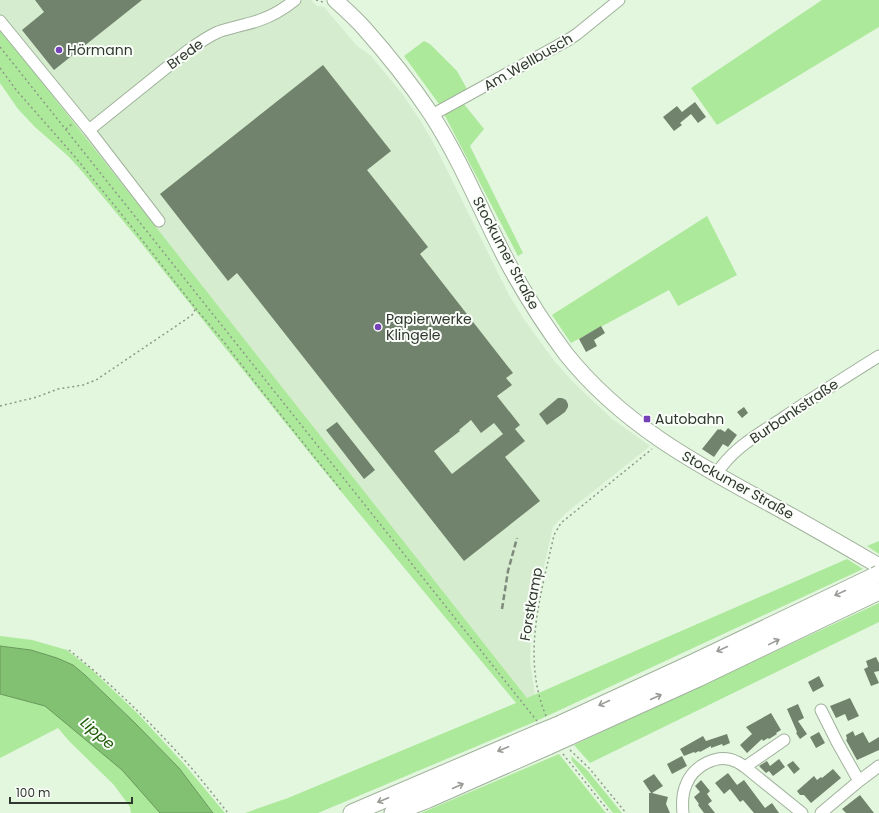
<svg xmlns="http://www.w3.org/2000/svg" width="879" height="813" viewBox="0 0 879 813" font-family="Poppins,sans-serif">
	<rect width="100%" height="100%" fill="#e3f6de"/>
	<!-- built -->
	<path fill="#d5ecce" d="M0,0H311L317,6L324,7L356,45L371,56L403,95L420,120L434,144L509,295L523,318L555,362L575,384L612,419L650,446L566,513L559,520L553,527L551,535L531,626L530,661L535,695L527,698L0,29Z"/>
	<!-- green -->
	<path fill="#ace99b" d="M822,0H879V27L717,125L691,88Z
		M0,29L527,698L847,559L863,569L532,723L318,813H245L288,798L516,703L315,460L138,239L80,169L68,156L35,127L18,109L0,83Z
		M424,41L430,44L457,71L467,89L439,104L404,56Z
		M464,104L484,129L470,146L523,253L518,256L444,114Z
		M707,216L737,275L678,306L669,290L571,343L552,315Z
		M879,541V554L867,546Z
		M879,603V622L590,763L574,745Z
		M0,636L32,640L67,650L92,670L139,715L185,765L225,813H213L179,768L135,723L85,675L73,665L57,658L31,650L0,646Z
		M0,667L186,813H131L130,807L114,785L69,741L58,728L0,758Z
		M559,754L606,813H421Z
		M571,756L587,770L622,813H613L572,761Z"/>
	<!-- water -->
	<path fill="#82c171" stroke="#69985d" d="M0,646L31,650L57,658L73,665L85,675L135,723L179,768L213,813H160L122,770L45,706L0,694Z"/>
	<!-- building -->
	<path fill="#71826d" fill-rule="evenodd" d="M35,0H142L54,70L22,30L44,12Z
		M323,65L391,151L367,170L428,247L420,254L513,373L506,378L512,385L497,396L520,425L515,429L525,441L505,457L540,501L464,561L237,273L228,281L160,194ZM471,420L481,433L494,423L503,434L452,474L434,451L460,431L459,430Z
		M695,102L706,117L698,123L691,114L680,123L682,125L674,131L663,117L677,106L682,112Z
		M601,326L605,333L594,340L597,346L586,352L579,339Z
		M558,398H562L566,400L568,404V407L565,412L547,425L539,414Z
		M744,407L748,413L742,418L737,412Z
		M337,422L375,470L364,479L326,430Z
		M728,428L737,435L728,447L723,444L714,457L702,449L718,429L719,430L720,429L725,432Z
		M876,657L879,663V671L874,672L879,683L871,686L864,669L868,667L866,661Z
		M819,676L824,686L813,692L808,682Z
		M850,698L859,716L848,721L845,714L836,718L830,706Z
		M798,704L804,718L798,721L807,734L800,739L796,733L797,732L787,709Z
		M771,713L781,730L776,733L777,734L769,739L768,738L763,741L762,739L747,753L740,745L752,734L746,727Z
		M853,731L855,736L863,732L869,743L879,737V750L857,760L846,740L847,739L846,735Z
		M819,732L825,743L816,748L810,737Z
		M727,734L730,743L723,746L722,744L711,748V746L700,752L699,751L695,753L694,752L684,756L680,749L703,736L706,741Z
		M682,756L687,766L672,774L667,764Z
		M779,759L785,767L773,776L769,771L766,773L759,766L767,761L770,766Z
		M793,761L800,769L794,774L787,765Z
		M833,769L841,778L811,803L804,795H800L797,791L814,776L817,780L821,777L822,778Z
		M728,773L737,785L744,780L765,808L772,803L779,813H754L743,800L740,802L730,789L724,794L715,783Z
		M654,774L663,786L652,793L668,797L666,804L670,813H649V793H651L643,781Z
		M701,780L710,791L707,794L712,801L708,804L715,813H704L698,805L699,804L694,797L700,792L695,786Z
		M860,795L874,813H846L842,809Z"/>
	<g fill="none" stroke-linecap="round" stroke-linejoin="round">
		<!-- minor casing -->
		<g stroke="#a0b29c" stroke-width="13">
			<path id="minor" d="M0,21L89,130L186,52C197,44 207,37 218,32C232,27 246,25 260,20C272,16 285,8 295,0
				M432,115L568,40L577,34L619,0
				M89,130L159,221
				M716,475C731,449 759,434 783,418C815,396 847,376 879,356
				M821,710L837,742L859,781
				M745,767L784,740
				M683,813C682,803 682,794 686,785C693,766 718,752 737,762C740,763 743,766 745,767L802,813
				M821,813L859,781L879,766"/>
		</g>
		<!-- major casing -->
		<g stroke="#a0b29c" stroke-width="17">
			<path id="major" d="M335,0C345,9 355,18 364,28C388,55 411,84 431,114C462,162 483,216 509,265C526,296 545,326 566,354C621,423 694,463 770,504C807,524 843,545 879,566"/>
		</g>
		<!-- highway casing -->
		<g stroke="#a0b29c" stroke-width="19">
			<path id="highway" d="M561,724L691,664L875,576
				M570,736L698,678L879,591
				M352,813L539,733
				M393,813L428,799L548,746"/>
		</g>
		<!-- path -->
		<path stroke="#8c9988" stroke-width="1.5" stroke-dasharray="2 3" stroke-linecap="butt" d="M316,0L323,2
			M0,47L537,721
			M0,68L17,91L76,158L135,231L197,310L220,337L261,390L341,490
			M66,129L72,124
			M0,406L37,397L58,389L83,385L96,380L185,320L192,315L196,308
			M69,650C112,684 151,723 188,764C202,780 215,797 228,813
			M546,716C521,656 541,595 554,535L561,523L652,449
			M570,750L589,768L626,813
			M563,754L610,813"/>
		<!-- minor -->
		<use href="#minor" stroke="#fff" stroke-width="11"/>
		<!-- major -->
		<use href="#major" stroke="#fff" stroke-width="15"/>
		<!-- highway -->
		<use href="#highway" stroke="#fff" stroke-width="17"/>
		<!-- rail -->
		<path stroke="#7e8a7b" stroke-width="2.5" stroke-dasharray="6 3" stroke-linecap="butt" d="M502,609L508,571L517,538"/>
		<!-- highway-bridge casing -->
		<g stroke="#a0b29c" stroke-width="19" stroke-linecap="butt">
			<path id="highway-bridge" d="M875,576L879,574
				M539,733L561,724
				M548,746L570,736"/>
		</g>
		<!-- highway-bridge -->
		<use href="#highway-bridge" stroke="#fff" stroke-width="17"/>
	</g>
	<!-- one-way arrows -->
	<defs><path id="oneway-shaft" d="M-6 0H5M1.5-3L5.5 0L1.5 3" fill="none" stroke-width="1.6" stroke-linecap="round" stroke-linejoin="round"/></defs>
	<g stroke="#989b96">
		<use href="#oneway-shaft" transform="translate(840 593) rotate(155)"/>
		<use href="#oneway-shaft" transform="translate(774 642) rotate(-26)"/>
		<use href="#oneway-shaft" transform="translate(722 649) rotate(155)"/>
		<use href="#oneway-shaft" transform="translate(656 697) rotate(-24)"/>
		<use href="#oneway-shaft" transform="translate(604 703) rotate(155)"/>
		<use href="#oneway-shaft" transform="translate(503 749) rotate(157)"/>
		<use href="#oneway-shaft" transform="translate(458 786) rotate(-24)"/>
		<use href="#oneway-shaft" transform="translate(383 800) rotate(157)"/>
	</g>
	<!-- markers -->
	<g fill="#7441b8" stroke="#fafef9" stroke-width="1.5">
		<circle cx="59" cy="50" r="4"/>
		<circle cx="378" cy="327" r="4"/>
		<rect x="643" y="415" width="8" height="8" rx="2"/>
	</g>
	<g text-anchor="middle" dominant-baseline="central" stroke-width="4" stroke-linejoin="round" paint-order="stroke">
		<!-- poi labels -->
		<g font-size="14" fill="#30372e" stroke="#fafef9" text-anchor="start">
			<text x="67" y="50">Hörmann</text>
			<text x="386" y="319">Papierwerke<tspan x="386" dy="16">Klingele</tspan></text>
			<text x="655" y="419">Autobahn</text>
		</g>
		<!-- street labels -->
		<g font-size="14" fill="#30372e" stroke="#fafef9">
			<text transform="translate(185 54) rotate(-36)">Brede</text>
			<text transform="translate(528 62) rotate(-30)">Am Wellbusch</text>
			<text transform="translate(506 253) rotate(62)">Stockumer Straße</text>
			<text transform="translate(794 411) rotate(-34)">Burbankstraße</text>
			<text transform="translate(738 485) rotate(29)">Stockumer Straße</text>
			<text transform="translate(531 604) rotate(-80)">Forstkamp</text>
		</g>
		<!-- water labels -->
		<g font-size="15" font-style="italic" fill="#1c5803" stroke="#fafef9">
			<text transform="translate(98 733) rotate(41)">Lippe</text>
		</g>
	</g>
	<!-- scale -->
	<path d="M10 797v6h122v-6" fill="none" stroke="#30372e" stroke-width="2"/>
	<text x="16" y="797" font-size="12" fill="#30372e" stroke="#fafef9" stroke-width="3" paint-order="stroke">100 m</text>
</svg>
